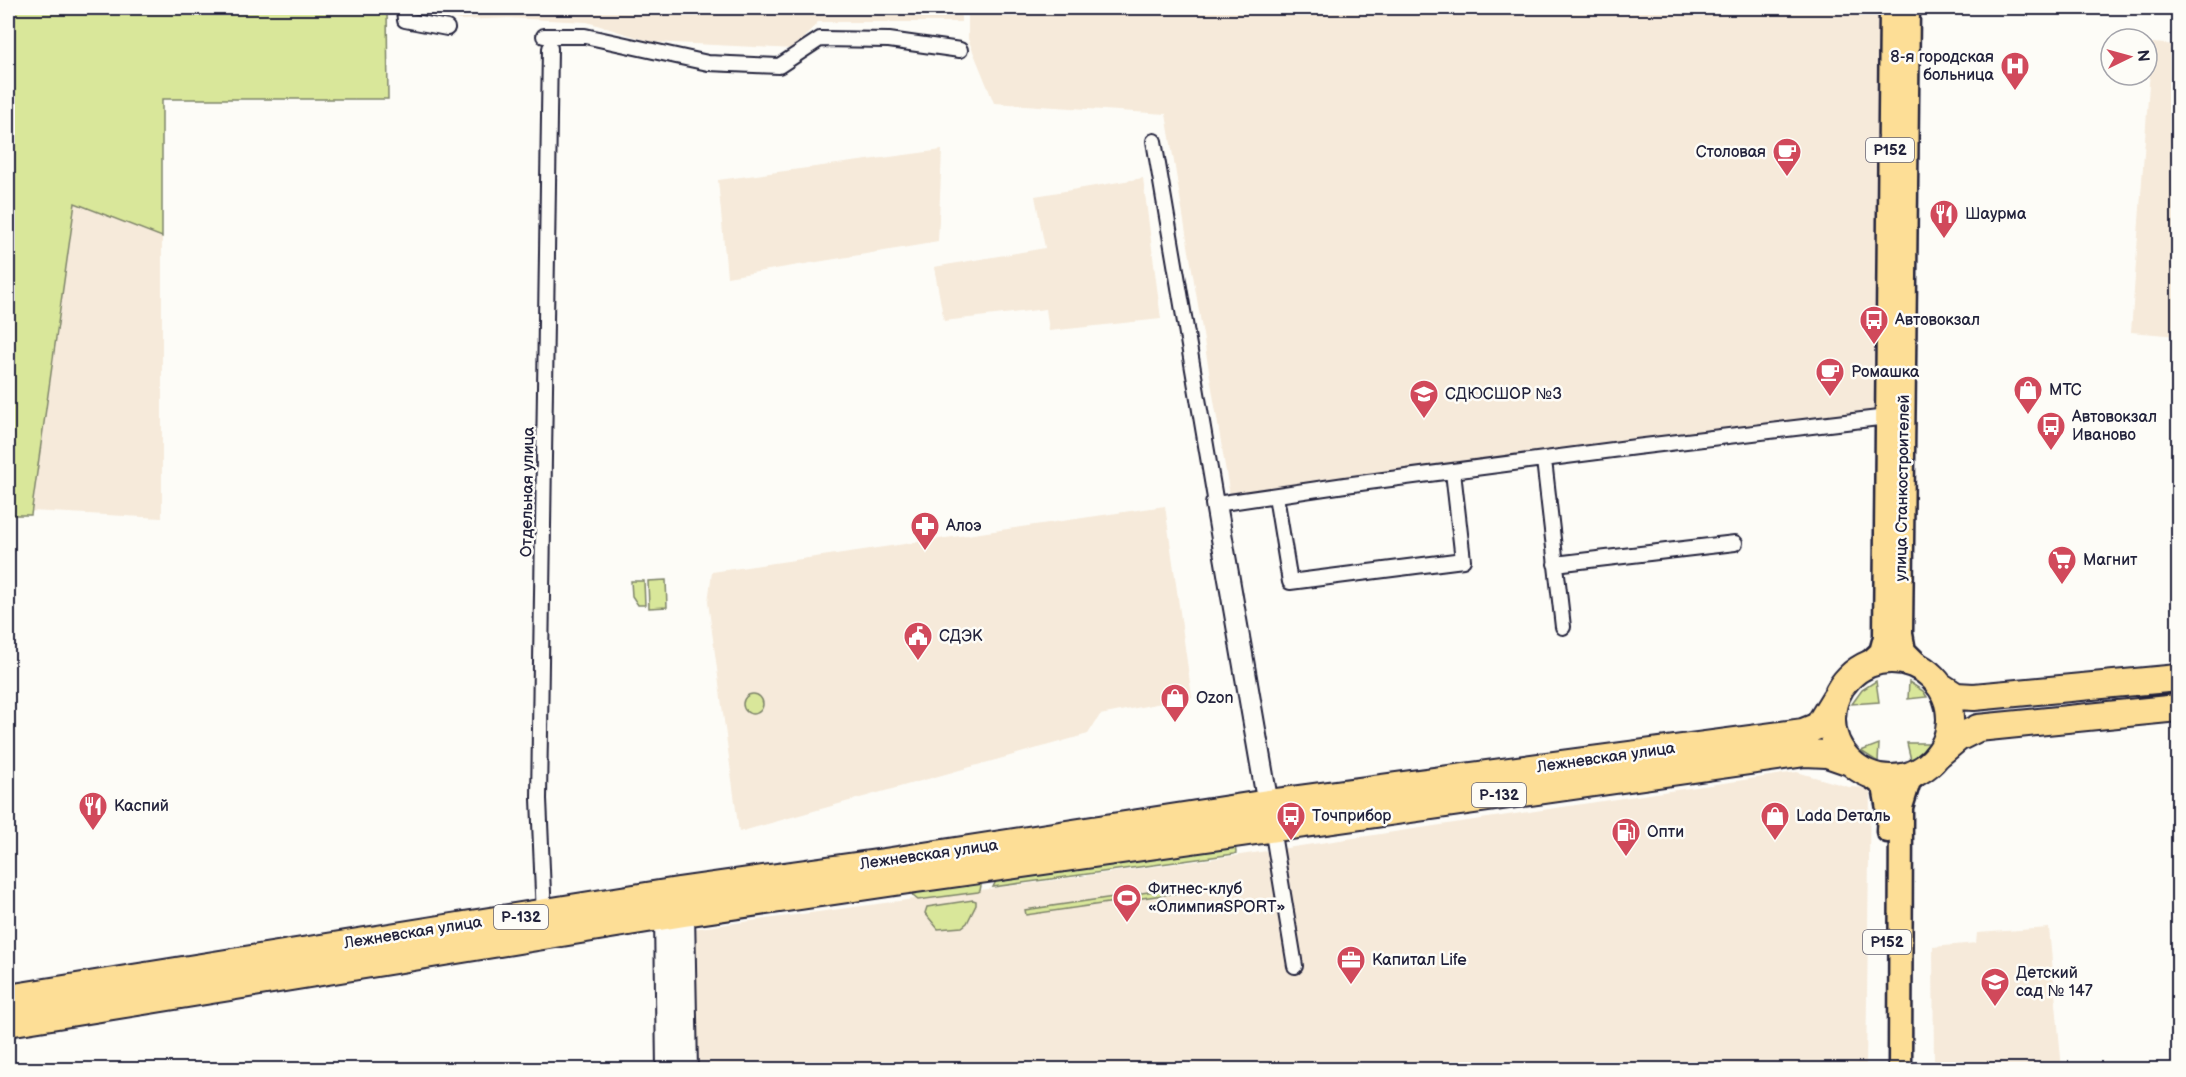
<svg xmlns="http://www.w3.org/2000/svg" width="2186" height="1077" viewBox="0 0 2186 1077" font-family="'Balsamiq Sans',sans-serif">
	<rect width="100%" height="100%" fill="#fdfcf7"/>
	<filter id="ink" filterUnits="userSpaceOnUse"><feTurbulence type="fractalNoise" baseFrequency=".0167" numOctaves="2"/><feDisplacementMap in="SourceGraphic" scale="12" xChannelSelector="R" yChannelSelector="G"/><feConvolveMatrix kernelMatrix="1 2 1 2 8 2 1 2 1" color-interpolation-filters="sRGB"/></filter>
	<g filter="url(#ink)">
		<!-- built -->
		<path fill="#f6eada" d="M417,8H961V22H818L795,49L652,42L587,22L509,18L461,20L443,17Z
			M968,8H1880L1879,416L1231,502L1166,114L994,103L968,39Z
			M2152,43L2178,45V336L2131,332Z
			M942,150L938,242L727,277L718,180Z
			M1143,178L1161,319L1049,331L1046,309L944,321L934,267L1045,248L1035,196Z
			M75,203L162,237V518L31,511Z
			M1165,506L1192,697L1100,715L1088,734L739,832L708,602L712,572Z
			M1797,772L1849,787L1870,788L1866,1069L691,1070L692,929L1240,855Z
			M2049,928L2062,1069H1934L1933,947L1976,943L1977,933Z"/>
		<!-- green -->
		<path fill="#d9e79a" stroke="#7e846a" stroke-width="1.5" d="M8,8H387L388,99H162V237L75,203L31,515H8Z
			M666,580L667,607L649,608L648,581Z
			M631,581H644L645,605H638L632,596Z
			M1876,681L1879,702L1852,704L1862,690Z
			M1909,682L1923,691L1927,697L1908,699Z
			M743 704a10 10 0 1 1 20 0a10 10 0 1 1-20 0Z
			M1907,743H1929L1920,754L1911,760Z
			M1879,744L1878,762L1861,751Z
			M1235,843L1236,853L1234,854L993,887L998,877Z
			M982,880L980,891L978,892L918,900L913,896L911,891Z
			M1196,885L1197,890L1026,915L1025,910Z
			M973,900L976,901V905L967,923L962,927L938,929L925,913L927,907Z"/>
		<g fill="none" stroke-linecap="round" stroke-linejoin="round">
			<!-- street casing -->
			<g stroke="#22223b" stroke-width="18">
				<path id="street" d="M404,8L405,20L447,28
					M544,36H585L708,63L779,66L820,39L889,40L960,50
					M1154,141L1216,504L1345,485L1636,447L1887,417
					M1544,460L1563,627
					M1276,496L1290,582L1463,560L1453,472
					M1555,564L1735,543
					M1272,828L1295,966
					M544,916L539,799L550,48"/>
			</g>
			<!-- secondary casing -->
			<g stroke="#22223b" stroke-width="24">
				<path id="secondary" d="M1216,504L1272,828
					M681,902L684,913L687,1070
					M667,1070L665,917L671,904"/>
			</g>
			<!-- primary casing -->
			<g stroke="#22223b" stroke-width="27">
				<path id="primary" d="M1908,8L1901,634L1904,651L1925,672
					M1868,664L1881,652L1885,637L1891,8
					M1868,774L1884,786L1889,815L1888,831
					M1900,1070L1901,807L1909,781L1921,770"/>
			</g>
			<!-- highway casing -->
			<g stroke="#22223b" stroke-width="30">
				<path id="highway" d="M1832 719a59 59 0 1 1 118 0a59 59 0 1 1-118 0Z
					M1939,685L1956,696L1974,697L2178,678
					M1939,754L1958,738L1978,728L2178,708
					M8,998L678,891L891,861L1268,803L1803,732L1818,726L1835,698
					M8,1023L684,913L902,881L1805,753L1827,754L1850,762"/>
			</g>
			<!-- street -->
			<use href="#street" stroke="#fdfcf7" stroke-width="14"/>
			<!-- secondary -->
			<use href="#secondary" stroke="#fdfcf7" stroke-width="20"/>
			<!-- primary -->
			<use href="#primary" stroke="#fdde96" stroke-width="22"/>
			<!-- highway -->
			<use href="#highway" stroke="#fdde96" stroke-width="26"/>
		</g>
	</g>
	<!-- icons -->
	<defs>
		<g id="hospital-pin" transform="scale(1.5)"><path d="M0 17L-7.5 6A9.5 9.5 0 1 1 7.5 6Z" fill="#d1495b" stroke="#fdfcf7"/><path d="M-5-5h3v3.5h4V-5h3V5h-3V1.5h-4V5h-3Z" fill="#fff"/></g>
		<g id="cafe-pin" transform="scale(1.5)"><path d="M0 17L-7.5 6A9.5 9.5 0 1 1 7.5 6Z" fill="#d1495b" stroke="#fdfcf7"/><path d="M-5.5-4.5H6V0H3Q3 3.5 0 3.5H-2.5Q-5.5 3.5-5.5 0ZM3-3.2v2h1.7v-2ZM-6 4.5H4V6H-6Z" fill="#fff"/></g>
		<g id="restaurant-pin" transform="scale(1.5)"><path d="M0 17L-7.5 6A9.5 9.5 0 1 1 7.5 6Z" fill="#d1495b" stroke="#fdfcf7"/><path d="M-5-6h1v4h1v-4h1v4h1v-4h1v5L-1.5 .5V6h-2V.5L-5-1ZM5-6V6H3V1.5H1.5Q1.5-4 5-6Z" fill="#fff"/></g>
		<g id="bus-pin" transform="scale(1.5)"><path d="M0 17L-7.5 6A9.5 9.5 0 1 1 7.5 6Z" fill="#d1495b" stroke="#fdfcf7"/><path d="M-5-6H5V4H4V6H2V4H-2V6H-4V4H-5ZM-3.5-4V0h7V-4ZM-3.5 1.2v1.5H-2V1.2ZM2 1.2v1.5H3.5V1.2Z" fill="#fff"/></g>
		<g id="shop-pin" transform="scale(1.5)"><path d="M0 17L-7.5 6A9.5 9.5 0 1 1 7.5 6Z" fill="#d1495b" stroke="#fdfcf7"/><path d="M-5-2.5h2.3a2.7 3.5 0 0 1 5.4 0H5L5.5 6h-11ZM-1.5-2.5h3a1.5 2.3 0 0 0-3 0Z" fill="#fff"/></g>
		<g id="university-pin" transform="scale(1.5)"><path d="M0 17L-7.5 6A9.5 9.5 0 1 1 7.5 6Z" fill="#d1495b" stroke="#fdfcf7"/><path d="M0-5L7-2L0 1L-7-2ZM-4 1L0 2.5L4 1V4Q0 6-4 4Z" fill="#fff"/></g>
		<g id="pharmacy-pin" transform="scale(1.5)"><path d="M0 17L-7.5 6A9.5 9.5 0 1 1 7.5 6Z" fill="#d1495b" stroke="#fdfcf7"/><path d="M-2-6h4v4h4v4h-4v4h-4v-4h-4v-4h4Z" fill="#fff"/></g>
		<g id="supermarket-pin" transform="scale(1.5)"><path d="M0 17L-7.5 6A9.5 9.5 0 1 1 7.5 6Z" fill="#d1495b" stroke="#fdfcf7"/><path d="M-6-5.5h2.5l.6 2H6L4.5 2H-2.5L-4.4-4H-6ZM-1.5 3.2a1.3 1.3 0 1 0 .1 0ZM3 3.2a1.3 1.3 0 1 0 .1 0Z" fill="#fff"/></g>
		<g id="civic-pin" transform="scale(1.5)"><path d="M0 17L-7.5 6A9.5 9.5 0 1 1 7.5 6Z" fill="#d1495b" stroke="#fdfcf7"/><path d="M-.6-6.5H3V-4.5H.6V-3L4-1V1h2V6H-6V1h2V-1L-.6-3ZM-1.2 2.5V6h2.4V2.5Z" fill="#fff"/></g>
		<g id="fuel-pin" transform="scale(1.5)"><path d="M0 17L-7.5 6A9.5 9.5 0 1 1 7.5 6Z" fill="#d1495b" stroke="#fdfcf7"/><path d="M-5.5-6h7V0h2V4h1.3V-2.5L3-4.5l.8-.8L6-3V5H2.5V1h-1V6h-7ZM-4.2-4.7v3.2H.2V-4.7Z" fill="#fff"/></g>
		<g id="stadium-pin" transform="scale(1.5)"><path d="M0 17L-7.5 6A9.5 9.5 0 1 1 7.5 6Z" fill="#d1495b" stroke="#fdfcf7"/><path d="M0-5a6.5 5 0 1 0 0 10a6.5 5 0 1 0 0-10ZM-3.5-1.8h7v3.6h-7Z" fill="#fff"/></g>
		<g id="office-pin" transform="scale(1.5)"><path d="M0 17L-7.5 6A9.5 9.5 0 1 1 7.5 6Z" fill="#d1495b" stroke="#fdfcf7"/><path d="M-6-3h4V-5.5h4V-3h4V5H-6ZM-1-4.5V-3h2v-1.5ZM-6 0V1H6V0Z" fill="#fff"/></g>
		<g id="school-pin" transform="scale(1.5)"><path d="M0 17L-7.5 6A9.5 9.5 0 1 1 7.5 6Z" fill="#d1495b" stroke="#fdfcf7"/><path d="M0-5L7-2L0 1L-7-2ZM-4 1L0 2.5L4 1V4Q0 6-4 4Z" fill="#fff"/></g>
	</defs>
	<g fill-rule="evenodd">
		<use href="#hospital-pin" x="2015" y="66"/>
		<use href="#cafe-pin" x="1787" y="152"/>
		<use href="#restaurant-pin" x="1944" y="214"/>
		<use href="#bus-pin" x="1874" y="320"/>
		<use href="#cafe-pin" x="1830" y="372"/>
		<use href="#shop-pin" x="2028" y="390"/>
		<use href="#university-pin" x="1424" y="394"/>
		<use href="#bus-pin" x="2051" y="426"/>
		<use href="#pharmacy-pin" x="925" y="526"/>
		<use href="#supermarket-pin" x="2062" y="560"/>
		<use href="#civic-pin" x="918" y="636"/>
		<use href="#shop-pin" x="1175" y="698"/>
		<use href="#restaurant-pin" x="93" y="806"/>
		<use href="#bus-pin" x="1291" y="816"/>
		<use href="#shop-pin" x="1775" y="816"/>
		<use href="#fuel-pin" x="1626" y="832"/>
		<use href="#stadium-pin" x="1127" y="898"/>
		<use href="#office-pin" x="1351" y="960"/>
		<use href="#school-pin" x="1995" y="982"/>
	</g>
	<g text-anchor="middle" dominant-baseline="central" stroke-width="5" stroke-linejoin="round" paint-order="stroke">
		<!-- shield labels -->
		<g fill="#fdfcf7" stroke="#646373" stroke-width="1.5">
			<rect x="1866" y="138" width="48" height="24" rx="4.5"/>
			<rect x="1472" y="783" width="54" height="24" rx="4.5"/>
			<rect x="494" y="905" width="54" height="24" rx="4.5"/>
			<rect x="1863" y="930" width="48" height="24" rx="4.5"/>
		</g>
		<g font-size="15" font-weight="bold" fill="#22223b">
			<text x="1890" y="150">Р152</text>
			<text x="1499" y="795">Р-132</text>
			<text x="521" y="917">Р-132</text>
			<text x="1887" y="942">Р152</text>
		</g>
		<!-- poi labels -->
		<g font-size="16" fill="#22223b" stroke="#fdfcf7" text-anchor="start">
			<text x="1994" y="57" text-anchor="end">8-я городская<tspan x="1994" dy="18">больница</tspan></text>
			<text x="1766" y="152" text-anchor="end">Столовая</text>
			<text x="1965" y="214">Шаурма</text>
			<text x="1895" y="320">Автовокзал</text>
			<text x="1851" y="372">Ромашка</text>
			<text x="2049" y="390">МТС</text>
			<text x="1445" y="394">СДЮСШОР №3</text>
			<text x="2072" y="417">Автовокзал<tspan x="2072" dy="18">Иваново</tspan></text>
			<text x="946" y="526">Алоэ</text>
			<text x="2083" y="560">Магнит</text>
			<text x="939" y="636">СДЭК</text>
			<text x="1196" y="698">Ozon</text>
			<text x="114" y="806">Каспий</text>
			<text x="1312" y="816">Точприбор</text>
			<text x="1796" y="816">Lada Dеталь</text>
			<text x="1647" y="832">Опти</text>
			<text x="1148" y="889">Фитнес-клуб<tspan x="1148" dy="18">«ОлимпияSPORT»</tspan></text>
			<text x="1372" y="960">Капитал Life</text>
			<text x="2016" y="973">Детский<tspan x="2016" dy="18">сад № 147</tspan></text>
		</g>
		<!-- street labels -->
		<g font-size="16" fill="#22223b" stroke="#fdfcf7">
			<text transform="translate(1903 488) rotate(-89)">улица Станкостроителей</text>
			<text transform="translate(528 492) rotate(-89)">Отдельная улица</text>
			<text transform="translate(1606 758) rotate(-8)">Лежневская улица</text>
			<text transform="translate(929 855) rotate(-8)">Лежневская улица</text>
			<text transform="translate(413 933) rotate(-9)">Лежневская улица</text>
		</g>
	</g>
	<!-- margin -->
	<rect width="2186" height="1077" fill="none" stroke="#fdfcf7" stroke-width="30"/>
	<rect x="15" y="15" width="2156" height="1047" fill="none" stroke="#22223b" stroke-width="2" filter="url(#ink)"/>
	<!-- north arrow -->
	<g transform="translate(2129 57) rotate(85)"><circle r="28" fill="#fdfcf7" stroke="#a5a5ac" stroke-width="1.5"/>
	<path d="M0-4.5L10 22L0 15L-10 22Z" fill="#d1495b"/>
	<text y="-9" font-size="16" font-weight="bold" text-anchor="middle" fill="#22223b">N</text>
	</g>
</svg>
